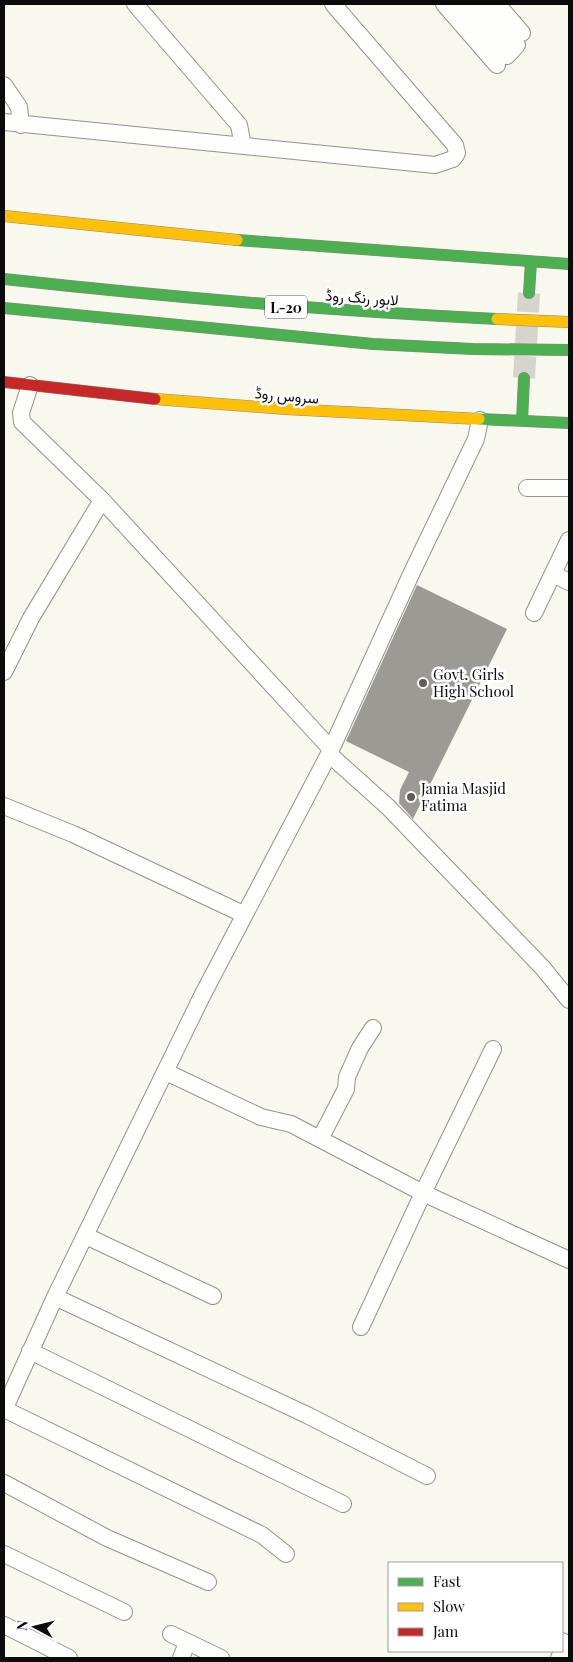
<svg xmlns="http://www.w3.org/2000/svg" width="573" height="1662" viewBox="0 0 573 1662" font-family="'Playfair Display',Vazirmatn,serif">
	<rect width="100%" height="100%" fill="#f9f8ef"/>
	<!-- building -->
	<path fill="#9c9a95" d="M417,585L507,629L413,819L399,803L400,790L409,772L346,741Z"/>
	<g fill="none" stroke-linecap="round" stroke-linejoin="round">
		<!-- secondary-tunnel -->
		<path stroke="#d5d4cd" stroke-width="22" stroke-dasharray="22 11" stroke-linecap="butt" d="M524,378L529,293"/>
		<!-- street casing -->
		<g stroke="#92928e" stroke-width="18">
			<path id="street" d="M135,4L239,125L243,146
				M444,4L497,65
				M462,4L507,56L517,45L481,4
				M497,4L522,33
				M4,85L19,107L21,125
				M4,122L435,165L453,159L457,153L455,145L333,4
				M527,488H569
				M102,500L330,748
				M553,574L569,582
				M534,613L569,540
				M4,672L31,618L102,500L22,422L21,413L30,385
				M329,754L388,807L542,967L569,1000
				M4,806L73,834L243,914
				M166,1072L261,1117L291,1124L423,1193L493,1049
				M320,1139L346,1089L347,1077L360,1048L373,1028
				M86,1236L213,1296
				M55,1297L307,1415L427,1476
				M361,1327L423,1193L569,1260
				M30,1351L343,1504
				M4,1409L262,1535L286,1554
				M4,1410L55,1297L202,996L329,754L413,570L476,439L480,420
				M4,1483L107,1538L208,1582
				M4,1554L124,1612
				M4,1625L69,1658
				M171,1634L221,1658
				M181,1658L187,1643
				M559,1658L566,1644L562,1641"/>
		</g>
		<!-- fast casing -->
		<g stroke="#898884" stroke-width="12">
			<path id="fast" d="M237,240L569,264
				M4,279C168,297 332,311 497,319
				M529,293L531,262
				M4,308L373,344L473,349L569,350
				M479,419L569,423
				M522,421L524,378"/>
		</g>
		<!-- slow casing -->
		<g stroke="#898884" stroke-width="12">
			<path id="slow" d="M4,216L237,240
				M497,319L569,322
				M155,399L286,409L479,419"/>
		</g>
		<!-- jam casing -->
		<g stroke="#898884" stroke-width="12">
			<path id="jam" d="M4,382L155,399"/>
		</g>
		<!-- street -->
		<use href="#street" stroke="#fefefd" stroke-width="16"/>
		<!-- fast -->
		<use href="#fast" stroke="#4caf50" stroke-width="11"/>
		<!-- slow -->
		<use href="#slow" stroke="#ffc107" stroke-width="11"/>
		<!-- jam -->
		<use href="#jam" stroke="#c62828" stroke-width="11"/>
	</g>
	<!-- markers -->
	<g fill="#5e5e5b" stroke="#fff" stroke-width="2">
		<circle cx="423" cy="683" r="5"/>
		<circle cx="411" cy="797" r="5"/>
	</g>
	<g text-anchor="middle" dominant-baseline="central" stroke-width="5" stroke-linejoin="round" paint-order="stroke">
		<!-- shield labels -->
		<rect fill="#fff" stroke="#545454" stroke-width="1" x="265" y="295.5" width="42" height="23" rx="4"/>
		<g font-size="14" font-weight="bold" fill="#0b0b0b">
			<text x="286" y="307">L-20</text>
		</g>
		<!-- street labels -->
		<g font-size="15" fill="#0b0b0b" stroke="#fff">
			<text transform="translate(362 297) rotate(4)">لاہور رنگ روڈ</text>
			<text transform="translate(287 395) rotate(5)">سروس روڈ</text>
		</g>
		<!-- poi labels -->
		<g font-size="15" fill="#0b0b0b" stroke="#fff" text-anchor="start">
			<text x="433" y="674">Govt. Girls<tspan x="433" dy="17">High School</tspan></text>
			<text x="421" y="788">Jamia Masjid<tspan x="421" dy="17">Fatima</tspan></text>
		</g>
	</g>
	<!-- border -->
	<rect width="573" height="1662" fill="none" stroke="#0b0b0b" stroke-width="10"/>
	<!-- legend -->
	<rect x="388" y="1562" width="175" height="90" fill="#ffffff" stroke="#9d9d9d"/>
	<rect x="398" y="1578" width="25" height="8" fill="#4caf50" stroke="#9d9d9d"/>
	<text x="433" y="1587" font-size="15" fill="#0b0b0b">Fast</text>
	<rect x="398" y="1603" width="25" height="8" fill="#ffc107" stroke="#9d9d9d"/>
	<text x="433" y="1612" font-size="15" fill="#0b0b0b">Slow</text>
	<rect x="398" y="1628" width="25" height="8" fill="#c62828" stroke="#9d9d9d"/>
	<text x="433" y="1637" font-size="15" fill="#0b0b0b">Jam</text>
	<!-- north arrow -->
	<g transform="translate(35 1627) rotate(277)" stroke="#ffffff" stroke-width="4" paint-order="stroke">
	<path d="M0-4L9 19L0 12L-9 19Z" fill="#0b0b0b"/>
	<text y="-8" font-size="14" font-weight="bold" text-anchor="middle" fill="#0b0b0b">N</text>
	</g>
</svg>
